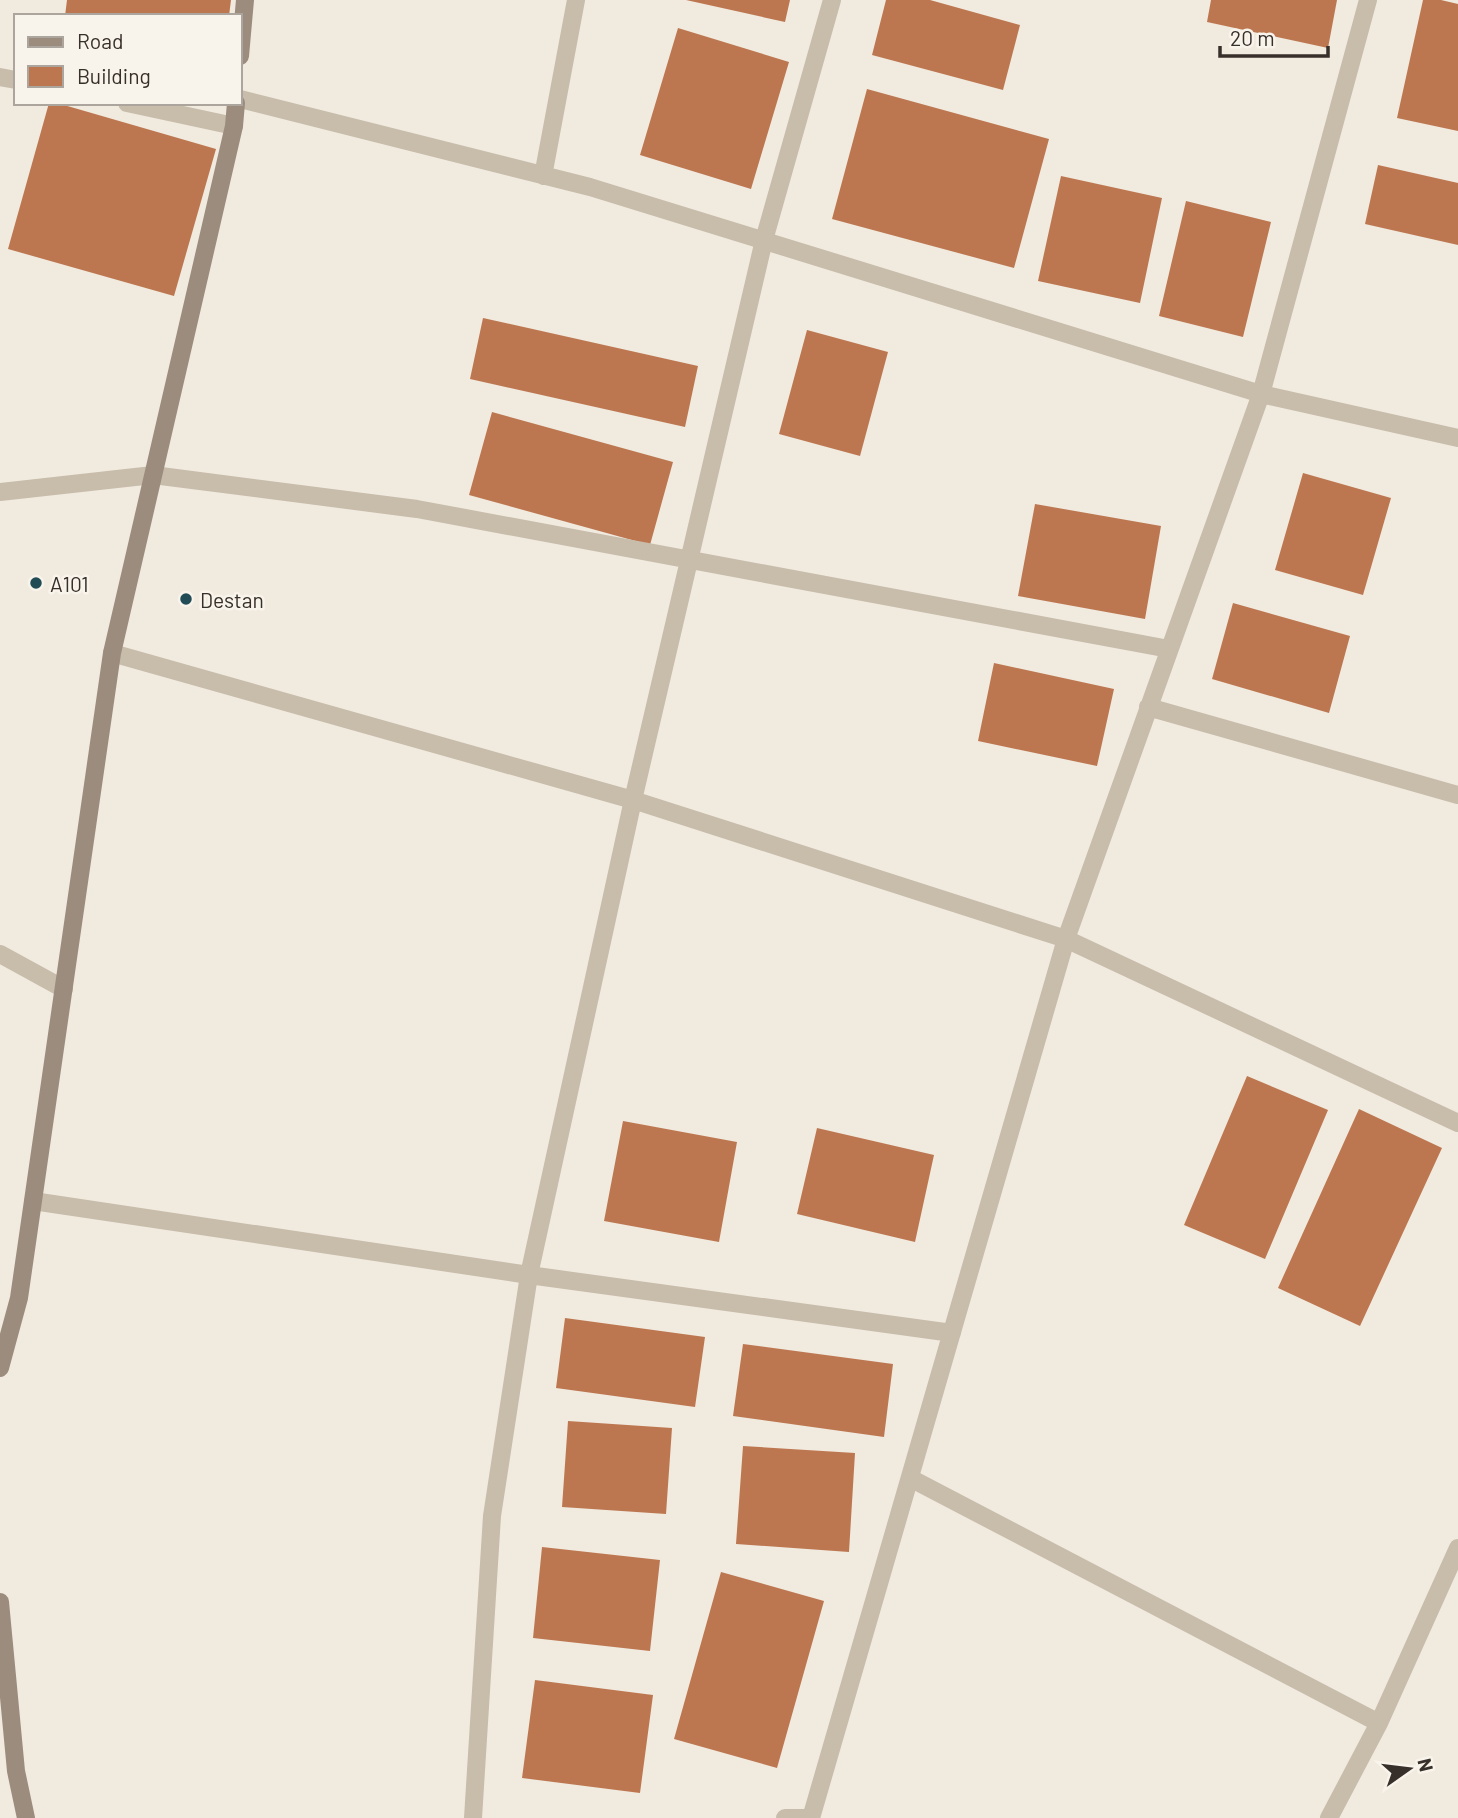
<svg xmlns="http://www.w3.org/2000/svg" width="1458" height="1818" viewBox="0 0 1458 1818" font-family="Barlow,sans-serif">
	<rect width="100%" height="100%" fill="#f1eadf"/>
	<!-- building -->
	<path fill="#bd7750" d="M67,0H231L229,16H65Z
		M686,0H790L785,22Z
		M886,0H930L1020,25L1003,90L872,55Z
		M1211,0H1337L1328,48L1207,22Z
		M1423,0H1441L1458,4V131L1397,118Z
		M678,28L789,62L751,189L640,155Z
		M867,89L1049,139L1014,268L832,219Z
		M49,103H57L216,149L174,296L8,249Z
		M1378,165L1458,183V245L1365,224Z
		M1061,176L1162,198L1140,303L1038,281Z
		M1186,201L1271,222L1243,337L1159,316Z
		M483,318L698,366L685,427L470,379Z
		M807,330L888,352L860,456L779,434Z
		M492,412L673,462L650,545L469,495Z
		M1303,473L1391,498L1363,595L1275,570Z
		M1035,504L1161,526L1145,619L1018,596Z
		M1233,603L1350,636L1329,713L1212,679Z
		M994,663L1114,689L1097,766L978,741Z
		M1247,1076L1328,1110L1265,1259L1184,1225Z
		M1359,1109L1442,1148L1360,1326L1278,1288Z
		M623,1121L737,1142L719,1242L604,1221Z
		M817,1128L934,1155L915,1242L797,1214Z
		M565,1318L705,1337L695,1407L556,1388Z
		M743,1344L893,1364L884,1437L733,1416Z
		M568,1421L672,1428L666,1514L562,1507Z
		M743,1446L855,1453L849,1552L736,1544Z
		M542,1547L660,1560L650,1651L533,1638Z
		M721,1572L824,1601L777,1768L674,1739Z
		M535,1680L653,1695L640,1793L522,1778Z"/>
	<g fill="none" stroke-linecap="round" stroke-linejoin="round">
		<!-- street -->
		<path stroke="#c8bcab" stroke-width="18" d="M0,77L16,80
			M240,99L590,187L1261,394L1458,438
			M127,103L234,126
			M543,176L576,0
			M0,492L153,475L417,509L1169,649
			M112,653L633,800L1066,939L1458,1123
			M1148,707L1458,795
			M0,954L64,989
			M33,1201L529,1275L952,1333
			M910,1478L1379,1723
			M473,1818L492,1516L529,1275L633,800L764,240L832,0
			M785,1818H811L1066,939L1261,394L1368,0
			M1329,1818L1379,1723L1458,1548"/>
		<!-- secondary -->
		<path stroke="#9c8c7d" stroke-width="18" d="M240,56L245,0
			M0,1368L19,1298L112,653L234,126L236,103
			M0,1602L16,1771L26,1818"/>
	</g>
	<!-- markers -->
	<g fill="#224c55" stroke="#f9f4eb" stroke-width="2.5">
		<circle cx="36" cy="583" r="7"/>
		<circle cx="186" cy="599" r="7"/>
	</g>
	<g text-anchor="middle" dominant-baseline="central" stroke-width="5" stroke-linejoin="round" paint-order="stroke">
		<!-- poi labels -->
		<g font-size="21" fill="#372f2a" stroke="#f9f4eb" text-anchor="start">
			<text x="50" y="583">A101</text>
			<text x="200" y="599">Destan</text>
		</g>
	</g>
	<!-- legend -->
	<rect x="14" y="14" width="228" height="91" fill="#f9f4eb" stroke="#aba59e" stroke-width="2"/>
	<rect x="28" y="37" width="35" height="10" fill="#9c8c7d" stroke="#aba59e" stroke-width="2"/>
	<text x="77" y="49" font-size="21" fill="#372f2a">Road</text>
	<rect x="28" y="66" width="35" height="21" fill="#bd7750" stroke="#aba59e" stroke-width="2"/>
	<text x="77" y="84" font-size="21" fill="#372f2a">Building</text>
	<!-- north arrow -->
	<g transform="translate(1409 1769) rotate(76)" stroke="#f9f4eb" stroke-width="5" paint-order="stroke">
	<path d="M0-5L12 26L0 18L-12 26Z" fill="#372f2a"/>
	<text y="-10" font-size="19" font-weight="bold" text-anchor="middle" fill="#372f2a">N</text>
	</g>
	<!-- scale -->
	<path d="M1220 46v10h108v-10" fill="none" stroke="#372f2a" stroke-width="3.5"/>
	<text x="1230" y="46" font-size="21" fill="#372f2a" stroke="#f9f4eb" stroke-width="5" paint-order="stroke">20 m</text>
</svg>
